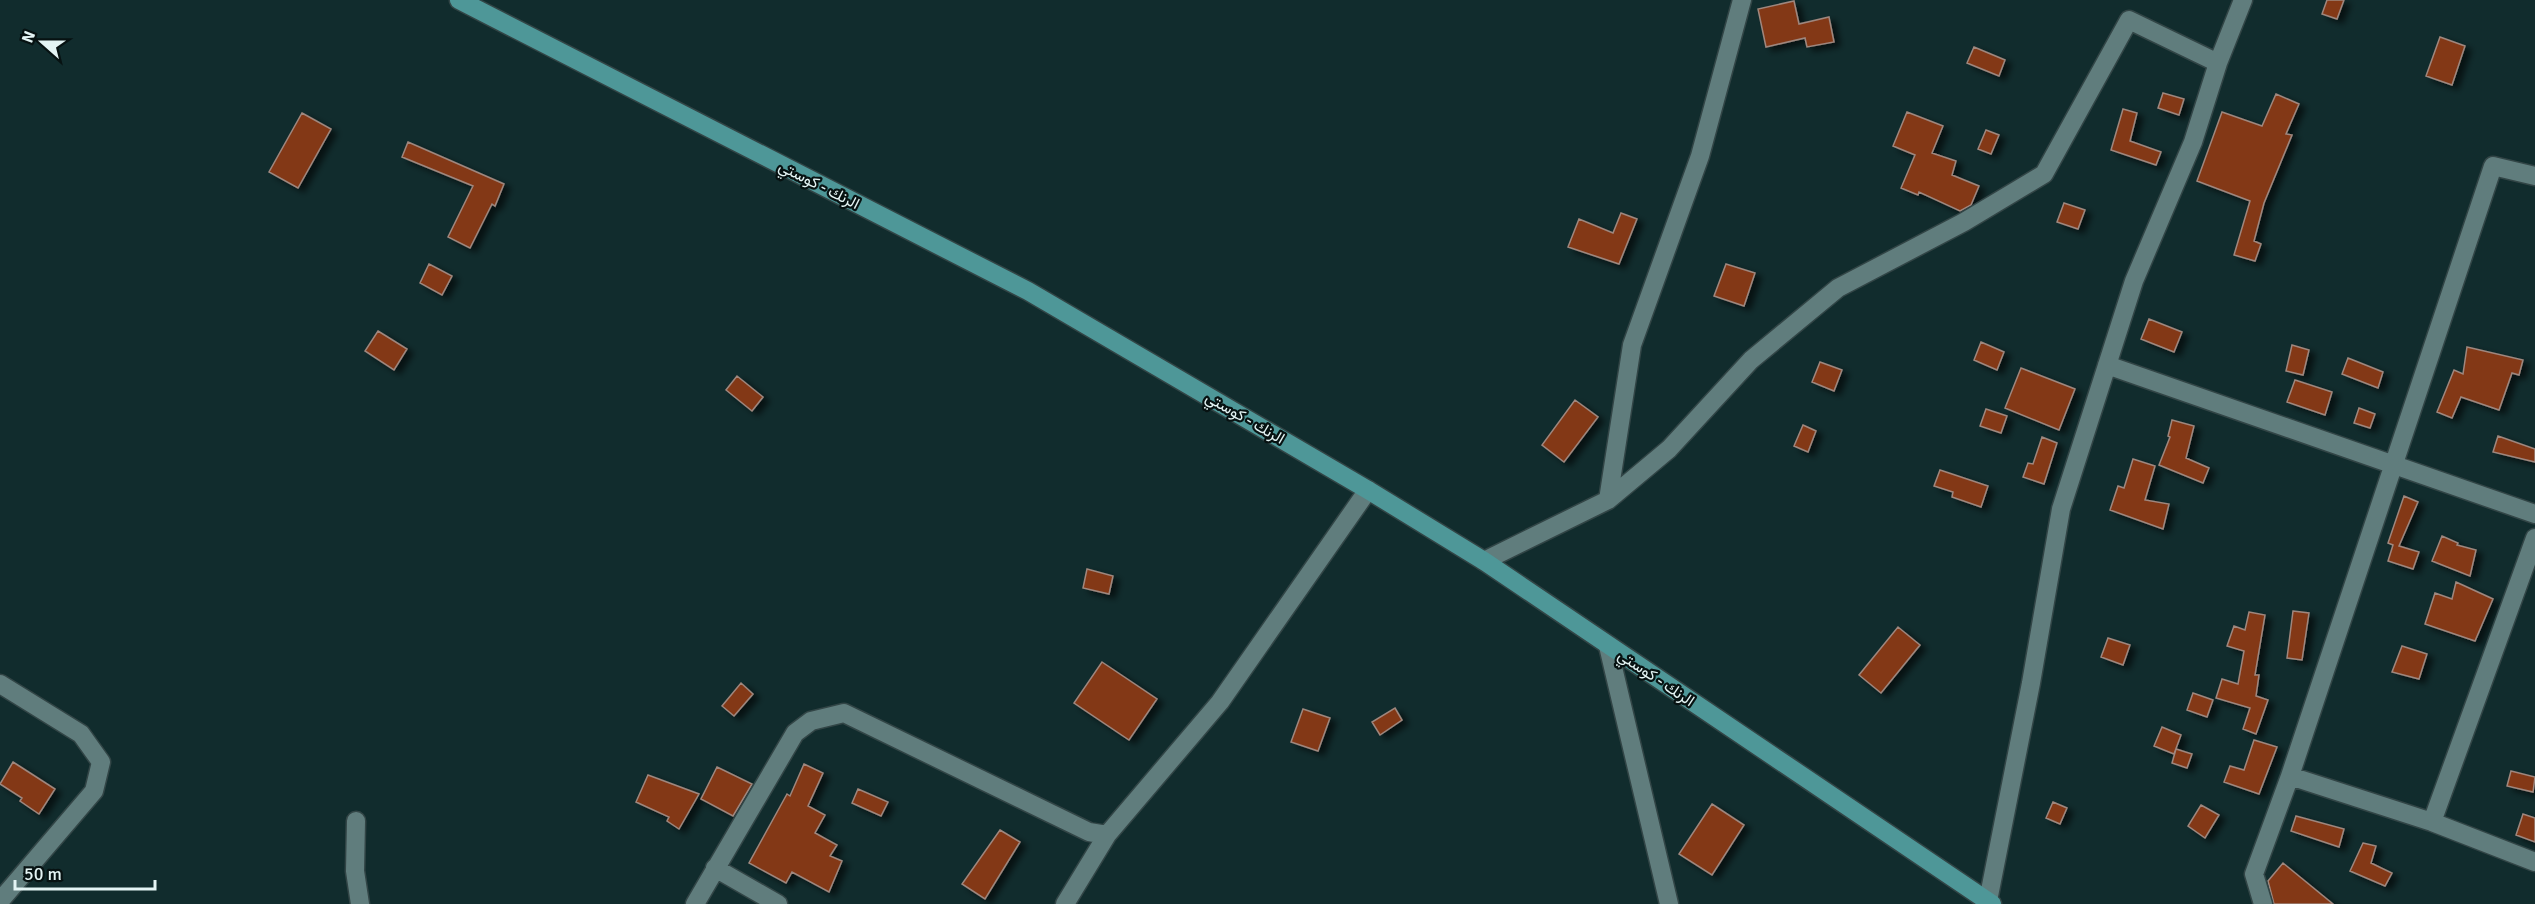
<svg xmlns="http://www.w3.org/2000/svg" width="2535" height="904" viewBox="0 0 2535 904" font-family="Signika,Vazirmatn,sans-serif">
	<defs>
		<filter id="shadow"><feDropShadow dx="6" dy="4" stdDeviation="3" flood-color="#0009"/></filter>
	</defs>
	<rect width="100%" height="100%" fill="#112c2d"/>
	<!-- building -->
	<path fill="#833817" stroke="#9f877e" stroke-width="1.5" filter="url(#shadow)" d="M2327,0H2344L2337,19L2322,14Z
		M1794,1L1799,24L1829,17L1834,42L1807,47L1805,38L1766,47L1758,9Z
		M2440,37L2465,46L2452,85L2426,76Z
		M1974,47L2005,60L1999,76L1967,63Z
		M2163,93L2184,99L2179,115L2158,108Z
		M2276,94L2299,104L2286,134L2292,135L2264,203L2254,241L2261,244L2255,261L2234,255L2250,201L2197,181L2222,112L2262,126Z
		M2123,109L2137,113L2130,141L2161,152L2156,165L2111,150Z
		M1907,112L1943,126L1932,153L1956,161L1952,175L1979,186L1971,205L1960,211L1919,192L1918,195L1901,188L1915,155L1893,146Z
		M302,113L331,129L298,188L269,172Z
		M1986,130L1999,135L1991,154L1978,149Z
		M408,142L504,184L495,206L492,204L470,248L448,237L473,186L402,157Z
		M2064,203L2085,210L2078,229L2057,222Z
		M1621,213L1637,219L1619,264L1568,247L1579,219L1613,233Z
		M429,264L452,276L442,295L420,283Z
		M1726,264L1755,273L1744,306L1714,296Z
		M2149,319L2182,332L2174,352L2141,339Z
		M378,331L407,349L394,370L365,351Z
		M1981,342L2004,352L1997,370L1974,360Z
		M2292,345L2309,350L2303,375L2286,371Z
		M2467,347L2523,360L2519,375L2512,373L2499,410L2461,397L2452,418L2437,412L2454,370L2463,374Z
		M2348,358L2383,372L2378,388L2342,374Z
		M1820,362L1842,370L1834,391L1812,382Z
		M2021,368L2075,389L2059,430L2005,408Z
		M737,376L763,397L752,411L726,390Z
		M2295,380L2332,392L2325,415L2287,402Z
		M1575,400L1598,417L1564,462L1542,445Z
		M2359,408L2375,414L2370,428L2354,423Z
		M1986,409L2007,416L2001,433L1980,426Z
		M2172,420L2194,426L2186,458L2209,468L2203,483L2159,465L2170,437L2168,436Z
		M1803,425L1816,431L1808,452L1794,446Z
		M2498,436L2535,449V462L2493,452Z
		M2042,437L2057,443L2044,484L2023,477L2028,463L2033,464Z
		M2133,459L2155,466L2145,500L2169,504L2163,529L2110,510L2118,486L2124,488Z
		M1940,470L1988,486L1981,507L1952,497L1953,492L1934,486Z
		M2404,496L2418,502L2399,546L2419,552L2413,569L2388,561L2393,545L2388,543Z
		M2442,536L2458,543L2457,545L2476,550L2470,576L2432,561Z
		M1087,569L1113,576L1109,594L1083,588Z
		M2456,582L2493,599L2475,641L2425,624L2435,593L2452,599Z
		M2293,611L2309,613L2302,660L2287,658Z
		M2249,612L2265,615L2255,675H2259L2256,696L2268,700L2256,734L2243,729L2250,708L2216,698L2222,679L2238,684L2244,651L2227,646L2234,626L2245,630Z
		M1898,627L1920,645L1881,693L1859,675Z
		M2108,638L2130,645L2123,665L2101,657Z
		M2402,646L2427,654L2419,679L2392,672Z
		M1102,662L1157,699L1129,740L1074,703Z
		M741,683L753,694L734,716L722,706Z
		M2193,693L2213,700L2207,717L2187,710Z
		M1395,708L1402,720L1380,735L1372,722Z
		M1303,709L1330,718L1318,751L1291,742Z
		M2162,727L2181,735L2174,754L2154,746Z
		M2254,740L2277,747L2259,794L2224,782L2230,766L2244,770Z
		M2176,749L2192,754L2187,768L2172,763Z
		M13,762L55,789L39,814L20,801L22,798L0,784Z
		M804,764L823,773L808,806L825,815L815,833L837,845L830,856L842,861L829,892L792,872L786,883L749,863L787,794L790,796Z
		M717,767L752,784L733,816L701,799Z
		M2511,771L2535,777L2533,792L2507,786Z
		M648,775L699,794L679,829L667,821L669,817L636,802Z
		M858,789L888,802L881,816L852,803Z
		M2053,802L2067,808L2060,824L2046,818Z
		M1712,804L1744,825L1712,875L1679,854Z
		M2201,805L2219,815L2205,838L2188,826Z
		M2523,814L2535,818V842L2516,835Z
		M2296,816L2344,829L2339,847L2291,831Z
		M1000,830L1020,842L985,899L962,884Z
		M2363,843L2376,846L2371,863L2392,873L2385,886L2350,871Z
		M2283,863L2333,904H2274L2268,881Z"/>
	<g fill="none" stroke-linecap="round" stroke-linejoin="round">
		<!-- minor casing -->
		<g stroke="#324546" stroke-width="21">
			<path id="minor" d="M2107,365L2535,514
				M1608,500L1632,345L1700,156L1742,0
				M1484,561L1608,500L1669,449L1751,360L1838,288L1964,222L2044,174L2129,20L2218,63
				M1608,646L1669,904
				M0,684L81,734L101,762L94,791L0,901
				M2290,776L2432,822L2535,862
				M356,821L355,871L360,904
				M2432,822L2535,538
				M715,868L778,904
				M1988,901L2031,683L2061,509L2134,281L2193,142L2218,63L2243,0
				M695,904L795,733L811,721L844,713L1089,832L1107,835L1220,702L1368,490
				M1065,904L1107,835
				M2263,904L2254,874L2290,776L2493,166L2535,176"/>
		</g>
		<!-- major casing -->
		<g stroke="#324546" stroke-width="21">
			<path id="major" d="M459,0L1028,291L1368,490L1484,561L1992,904"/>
		</g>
		<!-- minor -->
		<use href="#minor" stroke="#607d7d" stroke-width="18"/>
		<!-- major -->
		<use href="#major" stroke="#4e9798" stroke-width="18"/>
	</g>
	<g text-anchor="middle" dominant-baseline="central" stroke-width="4.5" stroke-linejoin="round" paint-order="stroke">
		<!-- street labels -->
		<g font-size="16" fill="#e4f4f4" stroke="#071212">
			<text transform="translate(819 185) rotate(27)">الرنك - كوستي</text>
			<text transform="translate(1245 418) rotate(30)">الرنك - كوستي</text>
			<text transform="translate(1656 678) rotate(34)">الرنك - كوستي</text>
		</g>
	</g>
	<!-- north arrow -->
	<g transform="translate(42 42) rotate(291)" stroke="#071212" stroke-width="4.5" paint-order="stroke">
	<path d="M0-4.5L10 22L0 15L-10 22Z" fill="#e4f4f4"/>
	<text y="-9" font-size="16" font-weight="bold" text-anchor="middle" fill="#e4f4f4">N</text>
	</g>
	<!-- scale -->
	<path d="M15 880v9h140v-9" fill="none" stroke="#e4f4f4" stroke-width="3"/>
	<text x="24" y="880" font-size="18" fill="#e4f4f4" stroke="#071212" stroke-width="4.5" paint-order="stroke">50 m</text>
</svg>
